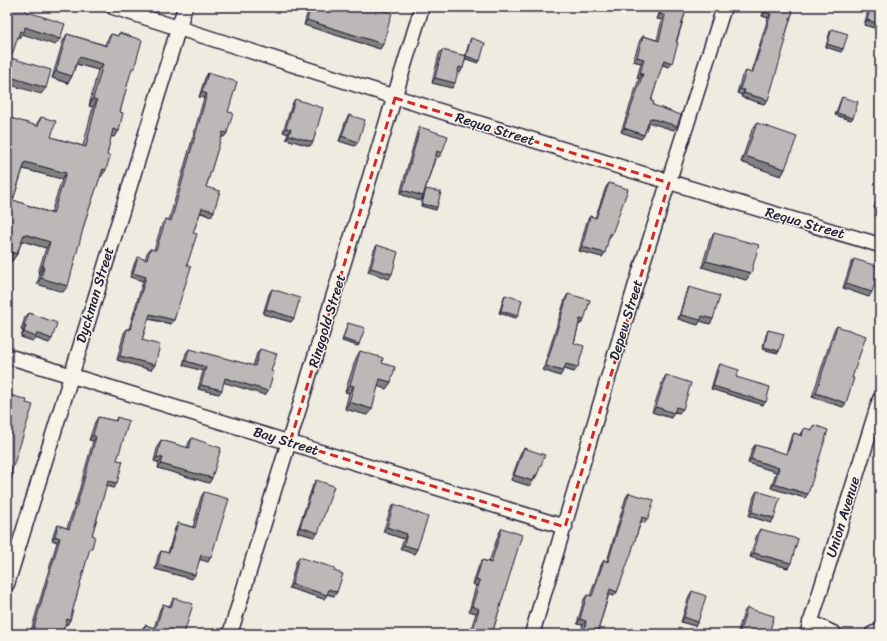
<svg xmlns="http://www.w3.org/2000/svg" width="887" height="641" viewBox="0 0 887 641" font-family="Sriracha,sans-serif">
	<rect width="100%" height="100%" fill="#eeebe1"/>
	<filter id="ink" filterUnits="userSpaceOnUse"><feTurbulence type="fractalNoise" baseFrequency=".025" numOctaves="2"/><feDisplacementMap in="SourceGraphic" scale="8" xChannelSelector="R" yChannelSelector="G"/><feConvolveMatrix kernelMatrix="1 2 1 2 8 2 1 2 1" color-interpolation-filters="sRGB"/></filter>
	<g filter="url(#ink)">
		<g fill="none" stroke-linecap="round" stroke-linejoin="round">
			<!-- street casing -->
			<g stroke="#22223b" stroke-width="17">
				<path id="street" d="M113,7C368,89 623,170 880,245
					M7,356L565,527
					M7,584L185,7
					M810,622L835,634
					M230,634L422,7
					M532,634L636,284L724,7
					M807,634L880,399
					M872,634L880,631"/>
			</g>
			<!-- street -->
			<use href="#street" stroke="#f7f3e8" stroke-width="14"/>
		</g>
		<!-- wall -->
		<path fill="#a19e9d" stroke="#22223b" fill-rule="evenodd" d="M309,7H371L383,44L380,49L304,25Z
			M661,7H687L669,67L662,65L651,101L653,105L677,126L674,130L649,122L644,135L641,139L621,132L639,79L637,78L641,63L633,61L640,40L643,36L657,40L662,20L657,19Z
			M765,7H794L784,40L764,104L741,97L742,95L737,93L742,76L746,71L751,73L768,18L762,16Z
			M869,7H880L878,29L864,25Z
			M832,29L843,49L841,52L826,47L830,31Z
			M119,33L130,73L120,112L119,131L114,137L111,136L101,177L100,176L86,218L63,292L37,284L40,274L38,273L46,248L22,241L17,254L12,261L9,260L7,117L36,126L37,123L41,117L51,137L83,146L93,107L89,106L98,70L76,64L72,76L68,83L52,78L63,41L67,34L105,45L107,40L111,34L118,36ZM23,169L62,179L51,213L13,200Z
			M471,38L480,61L478,63L466,59L460,73L457,72L452,88L432,83L439,54L442,50L465,56L470,40Z
			M208,73L228,112L227,133L224,137H221L206,187L214,211L211,216L200,213L193,233L187,265L174,320L171,324L148,319L142,340L155,365L151,370L117,360L124,333L127,329H129L143,281L130,277L135,262L138,257L145,260L147,253L150,249L154,250L162,224L166,219L169,220L204,98L199,97L205,78Z
			M842,97L851,120L835,115L841,99Z
			M295,99L313,142L310,146L286,139L288,134L283,132L292,104Z
			M349,115L355,146L339,141L346,120Z
			M757,123L785,169L781,176L741,162L752,130Z
			M420,127L439,157L436,156L425,190L437,207L436,210L421,206L423,196L420,201L400,194L417,132Z
			M609,183L612,234L609,238L602,257L579,251L587,221L590,216L595,218L606,187Z
			M880,187V217L875,216L878,209L874,208Z
			M714,233L751,273L746,280L702,267L710,239Z
			M377,245L389,279L368,272L374,250Z
			M854,259L869,297L843,288L851,263Z
			M689,287L713,319L710,324L700,321L698,325L678,319L686,292Z
			M272,289L294,318L291,322L263,314L269,294Z
			M568,294L584,320L581,324H579L574,343V372L564,369L560,376L543,370L565,299Z
			M505,295L518,316L516,318L499,313L504,297Z
			M29,313L49,343L35,338L33,341L21,337L23,331L21,330L25,317Z
			M348,323L359,344L358,346L342,341L347,325Z
			M837,326L852,378L846,403L843,407L812,397L834,330Z
			M768,330L779,351L778,353L762,349L767,332Z
			M189,349L253,366L257,353L260,349L271,371L265,395L224,382L219,394L198,389L203,371L183,365L186,353Z
			M360,351L382,363L391,382L386,389L378,386L367,415L345,409L349,393L345,392L356,358Z
			M720,364L766,402L763,405L711,389L717,368Z
			M666,375L679,413L674,412L671,418L652,412L663,380Z
			M98,417L115,421L117,417V483L114,488L106,486L92,535L88,553L70,620L67,625L65,624L62,634H30L57,542L52,540L55,530L58,525L67,528L77,498L93,441L89,440L95,422Z
			M814,425L805,498L771,488L776,472L748,463L752,449L755,445L786,454L791,437L794,433L800,435L801,432L804,428L810,430Z
			M192,438L212,478L209,483L158,468L159,463L154,461L158,445L161,440L187,448L189,442Z
			M524,448L534,480H533L530,486L511,480L521,452Z
			M316,480L318,533L314,537L297,532L313,485Z
			M757,491L774,518L771,523L749,516L754,496Z
			M204,492L208,562L200,559L192,579L155,569L158,556L161,551L168,553L175,528L178,523L193,527L201,497Z
			M629,493L645,523L641,522L617,592L614,596L609,594L597,634H581L583,625L577,624L584,599L587,595L590,596L601,565L604,560L607,561L626,497Z
			M394,504L417,549L414,554L400,549L404,539L383,532L391,508Z
			M502,528L500,607L492,634H454L457,629L470,632L476,613L469,611L476,586L473,584L479,565L482,560L489,562L499,533Z
			M760,529L788,568L750,557L757,534Z
			M299,557L334,571L337,592L334,596L327,594L324,599L289,588L296,562Z
			M692,591L698,622L695,626L681,622L689,596Z
			M174,598L184,634H140L142,629L145,625L154,628L160,609L163,604L169,606L171,603Z
			M747,608L769,634H737L744,612Z"/>
		<!-- shaded-wall -->
		<path fill="#838180" stroke="#22223b" d="M765,12L771,14L768,18L762,16Z
			M660,14L665,16L662,20L657,19Z
			M307,20L383,44L380,49L304,25Z
			M867,20L880,24V26L878,29L864,25Z
			M25,27L60,39L55,45L22,34L19,38L15,37L20,31Z
			M827,44L843,49L841,52L826,47Z
			M466,56L480,61L478,63L464,58Z
			M79,57L103,64L98,70L74,63Z
			M637,57L644,59L641,63L633,61Z
			M664,60L672,63L669,67L661,64Z
			M459,67L463,68L460,73L456,72Z
			M56,71L72,76L68,83L52,78Z
			M640,74H643L639,79L637,78Z
			M7,76L46,88L41,94L7,84Z
			M435,78L455,83L452,88L432,83Z
			M740,89L745,90L742,95L737,93Z
			M202,92L207,94L204,98L199,97Z
			M744,93L768,100L764,104L741,97Z
			M93,99L97,100L93,107L89,106Z
			M837,113L853,118L851,120L835,115Z
			M650,118L677,126L674,130L647,122Z
			M286,128L291,129L288,134L283,132Z
			M624,128L644,135L641,139L621,132Z
			M113,129L119,131L114,137L109,136Z
			M223,132L227,133L224,137L220,136Z
			M289,135L313,142L310,146L286,139Z
			M342,136L358,142L355,146L339,141Z
			M437,151L442,153L439,157L434,156Z
			M745,156L785,169L781,176L741,162Z
			M25,162L66,173L62,179L20,168Z
			M103,169L106,170L101,177L98,176Z
			M403,190L423,196L420,201L400,194Z
			M877,203L880,204V206L878,209L874,208Z
			M422,204L437,207L436,210L421,206Z
			M202,208L214,211L211,216L199,212Z
			M879,211L880,212V217L875,216Z
			M24,234L50,242L46,248L20,240Z
			M582,247L605,253L602,257L579,251Z
			M11,252L17,254L12,261L7,259Z
			M706,261L751,273L746,280L702,267Z
			M42,267H44L40,274L38,273Z
			M371,268L392,274L389,279L368,272Z
			M133,273L146,277L143,281L130,277Z
			M41,278L68,286L63,292L37,284Z
			M846,284L872,292L869,297L843,288Z
			M266,309L294,318L291,322L263,314Z
			M501,311L518,316L516,318L499,313Z
			M150,314L174,320L171,324L147,318Z
			M681,315L702,316L713,319L710,324L700,321L698,325L678,319Z
			M580,319L584,320L581,324L577,323Z
			M24,325L26,326L23,331L21,330Z
			M24,332L37,333L52,339L49,343L35,338L33,341L21,337Z
			M343,339L359,344L358,346L342,341Z
			M764,347L779,351L778,353L762,349Z
			M120,356L155,365L151,370L117,360Z
			M186,361L206,367L203,371L183,365Z
			M566,364L578,367L574,372L563,368Z
			M546,366L563,371L560,376L543,370Z
			M225,378L268,391L265,395L222,382Z
			M380,379L391,382L386,389L376,386Z
			M201,385L222,390L219,394L198,389Z
			M350,385L354,386L349,393L345,392Z
			M713,386L766,402L763,405L711,389Z
			M816,393L846,403L843,407L812,397Z
			M349,402L372,409L367,415L345,409Z
			M656,407L674,413L671,418L652,412Z
			M676,407L683,409L679,413L673,411Z
			M93,435L96,437L93,441L89,440Z
			M157,457L163,458L159,463L154,461Z
			M751,459L779,468L776,472L748,463Z
			M161,464L212,478L209,483L158,468Z
			M514,475L533,481L530,486L511,480Z
			M535,475H537L534,480L532,479Z
			M108,481L117,483L114,488L105,485Z
			M774,484L808,494L805,498L771,488Z
			M752,512L774,518L771,523L749,516Z
			M642,517L648,519L645,523L639,521Z
			M300,527L318,533L314,537L297,532Z
			M387,527L407,534L404,539L383,532Z
			M55,536L60,538L57,542L52,540Z
			M404,545L417,549L414,554L400,549Z
			M754,553L791,563L788,568L750,557Z
			M201,555L211,557L208,562L198,559Z
			M158,564L195,575L192,579L155,569Z
			M476,580L480,581L476,586L473,584Z
			M292,584L327,595L324,599L289,588Z
			M329,589L337,592L334,596L326,594Z
			M610,589L617,592L614,596L607,594Z
			M472,606L479,609L476,613L469,611Z
			M684,617L698,622L695,626L681,622Z
			M67,619L70,620L67,625L63,623Z
			M580,619L586,621L583,625L577,624Z"/>
		<!-- building -->
		<path fill="#bbb8b7" stroke="#22223b" fill-rule="evenodd" d="M7,7H23L26,8L25,11L65,24L60,39L25,27L24,32L20,31L11,58L51,70L46,88L7,76Z
			M311,7H371L392,13L383,44L307,20Z
			M663,7H687L676,42L678,43L672,63L664,60L651,101L654,102L653,105L681,115L677,126L650,118L644,135L624,128L643,74H640L644,59L637,57L643,36L659,41L665,16L660,14Z
			M767,7H794L784,40H786L768,100L744,93L745,90L740,89L746,71L752,73L753,71L771,14L765,12Z
			M871,7H880V24L867,20Z
			M832,29L848,34L843,49L827,44Z
			M119,33L142,40L134,69L132,68L120,112L123,113L119,131L113,129L107,155L110,156L106,170L103,169L86,218L68,286L41,278L44,267H42L50,242L24,234L17,254L11,252L7,265V117L38,126L41,117L56,121L51,137L86,147L97,100L93,99L103,64L79,57L72,76L56,71L67,34L107,46L111,34L118,36ZM25,162L66,173L53,214L13,200Z
			M471,38L485,43L480,61L466,56Z
			M442,50L466,56L463,68L459,67L455,83L435,78Z
			M208,73L237,82L228,112L233,113L227,133L223,132L206,187L220,191L214,211L202,208L193,233L197,234L187,265L191,267L174,320L150,314L142,340L160,345L155,365L120,356L127,329L130,330L146,277L133,273L138,257L147,260L150,249L156,250L166,219L171,221L207,94L202,92Z
			M842,97L858,102L853,118L837,113Z
			M295,99L323,108L313,142L289,135L291,129L286,128Z
			M349,115L365,120L358,142L342,136Z
			M757,123L797,137L785,169L745,156Z
			M420,127L448,136L442,153L437,151L423,196L403,190Z
			M609,183L628,189L612,234L610,233L605,253L582,247L590,216L596,218Z
			M426,189L441,192L437,207L422,204Z
			M880,193V204L877,203Z
			M714,233L759,245L751,273L706,261Z
			M377,245L398,252L392,274L371,268Z
			M854,259L880,267L872,292L846,284Z
			M689,287L720,296L713,319L702,316L701,320L681,315Z
			M272,289L300,298L294,318L266,309Z
			M568,294L590,300L584,320L580,319L574,343L584,346L578,367L566,364L563,371L546,366Z
			M505,295L522,300L518,316L501,311Z
			M29,313L57,323L52,339L37,333L36,337L24,332L26,326L24,325Z
			M348,323L365,328L359,344L343,339Z
			M837,326L866,336L852,378H854L846,403L816,393Z
			M768,330L784,334L779,351L764,347Z
			M189,349L255,366L260,349L277,354L271,371L274,372L268,391L225,378L222,390L201,385L206,367L186,361Z
			M360,351L383,358L382,363L395,367L391,382L380,379L372,409L349,402L354,386L350,385Z
			M720,364L739,370L736,377L770,387L766,402L713,386Z
			M666,375L691,383L683,409L676,407L674,413L656,407Z
			M7,394L27,400L26,403L33,405L11,473L13,474L7,491Z
			M98,417L116,421L117,417L129,421L117,460L123,461L117,483L108,481L92,535L95,536L92,548H90L70,620L67,619L62,634H32L60,538L55,536L58,525L69,529L80,494L96,437L93,435Z
			M814,425L828,430L808,494L774,484L779,468L751,459L755,445L787,454L794,433L802,436L804,428L812,430Z
			M192,438L221,448L212,478L161,464L163,458L157,457L161,440L189,448Z
			M524,448L545,455L537,475H535L533,481L514,475Z
			M316,480L334,486L318,533L300,527Z
			M757,491L780,498L774,518L752,512Z
			M204,492L229,499L211,557L201,555L195,575L158,564L161,551L169,553L178,523L195,528Z
			M629,493L654,500L648,519L642,517L631,554L617,592L610,589L597,634H584L586,621L580,619L587,595L592,596L604,560L608,562Z
			M394,504L428,517L417,549L404,545L407,534L387,527Z
			M502,528L522,535L500,607L492,634H456L457,629L472,633L479,609L472,606L480,581L476,580L482,560L491,563Z
			M760,529L798,539L791,563L754,553Z
			M299,557L335,568L334,571L343,574L337,592L329,589L327,595L292,584Z
			M692,591L706,596L698,622L684,617Z
			M174,598L193,604L184,634H142L145,625L156,628L163,604L171,607Z
			M747,608L774,616L769,634L761,633V634H739Z"/>
	</g>
	<!-- marked area -->
	<path fill="none" stroke="#d62828" stroke-width="3" stroke-dasharray="8 5" stroke-linejoin="round" d="M395,98L669,183L565,527L290,442Z"/>
	<g text-anchor="middle" dominant-baseline="central" stroke-width="3" stroke-linejoin="round" paint-order="stroke">
		<!-- street labels -->
		<g font-size="14" fill="#22223b" stroke="#f7f3e8">
			<text transform="translate(495 129) rotate(17)">Requa Street</text>
			<text transform="translate(805 223) rotate(16)">Requa Street</text>
			<text transform="translate(95 295) rotate(-73)">Dyckman Street</text>
			<text transform="translate(626 320) rotate(-73)">Depew Street</text>
			<text transform="translate(327 321) rotate(-73)">Ringgold Street</text>
			<text transform="translate(286 441) rotate(17)">Bay Street</text>
			<text transform="translate(843 517) rotate(-73)">Union Avenue</text>
		</g>
	</g>
	<!-- margin -->
	<rect width="887" height="641" fill="none" stroke="#f7f3e8" stroke-width="24"/>
	<rect x="12" y="12" width="863" height="617" fill="none" stroke="#22223b" stroke-width="1.5" filter="url(#ink)"/>
</svg>
